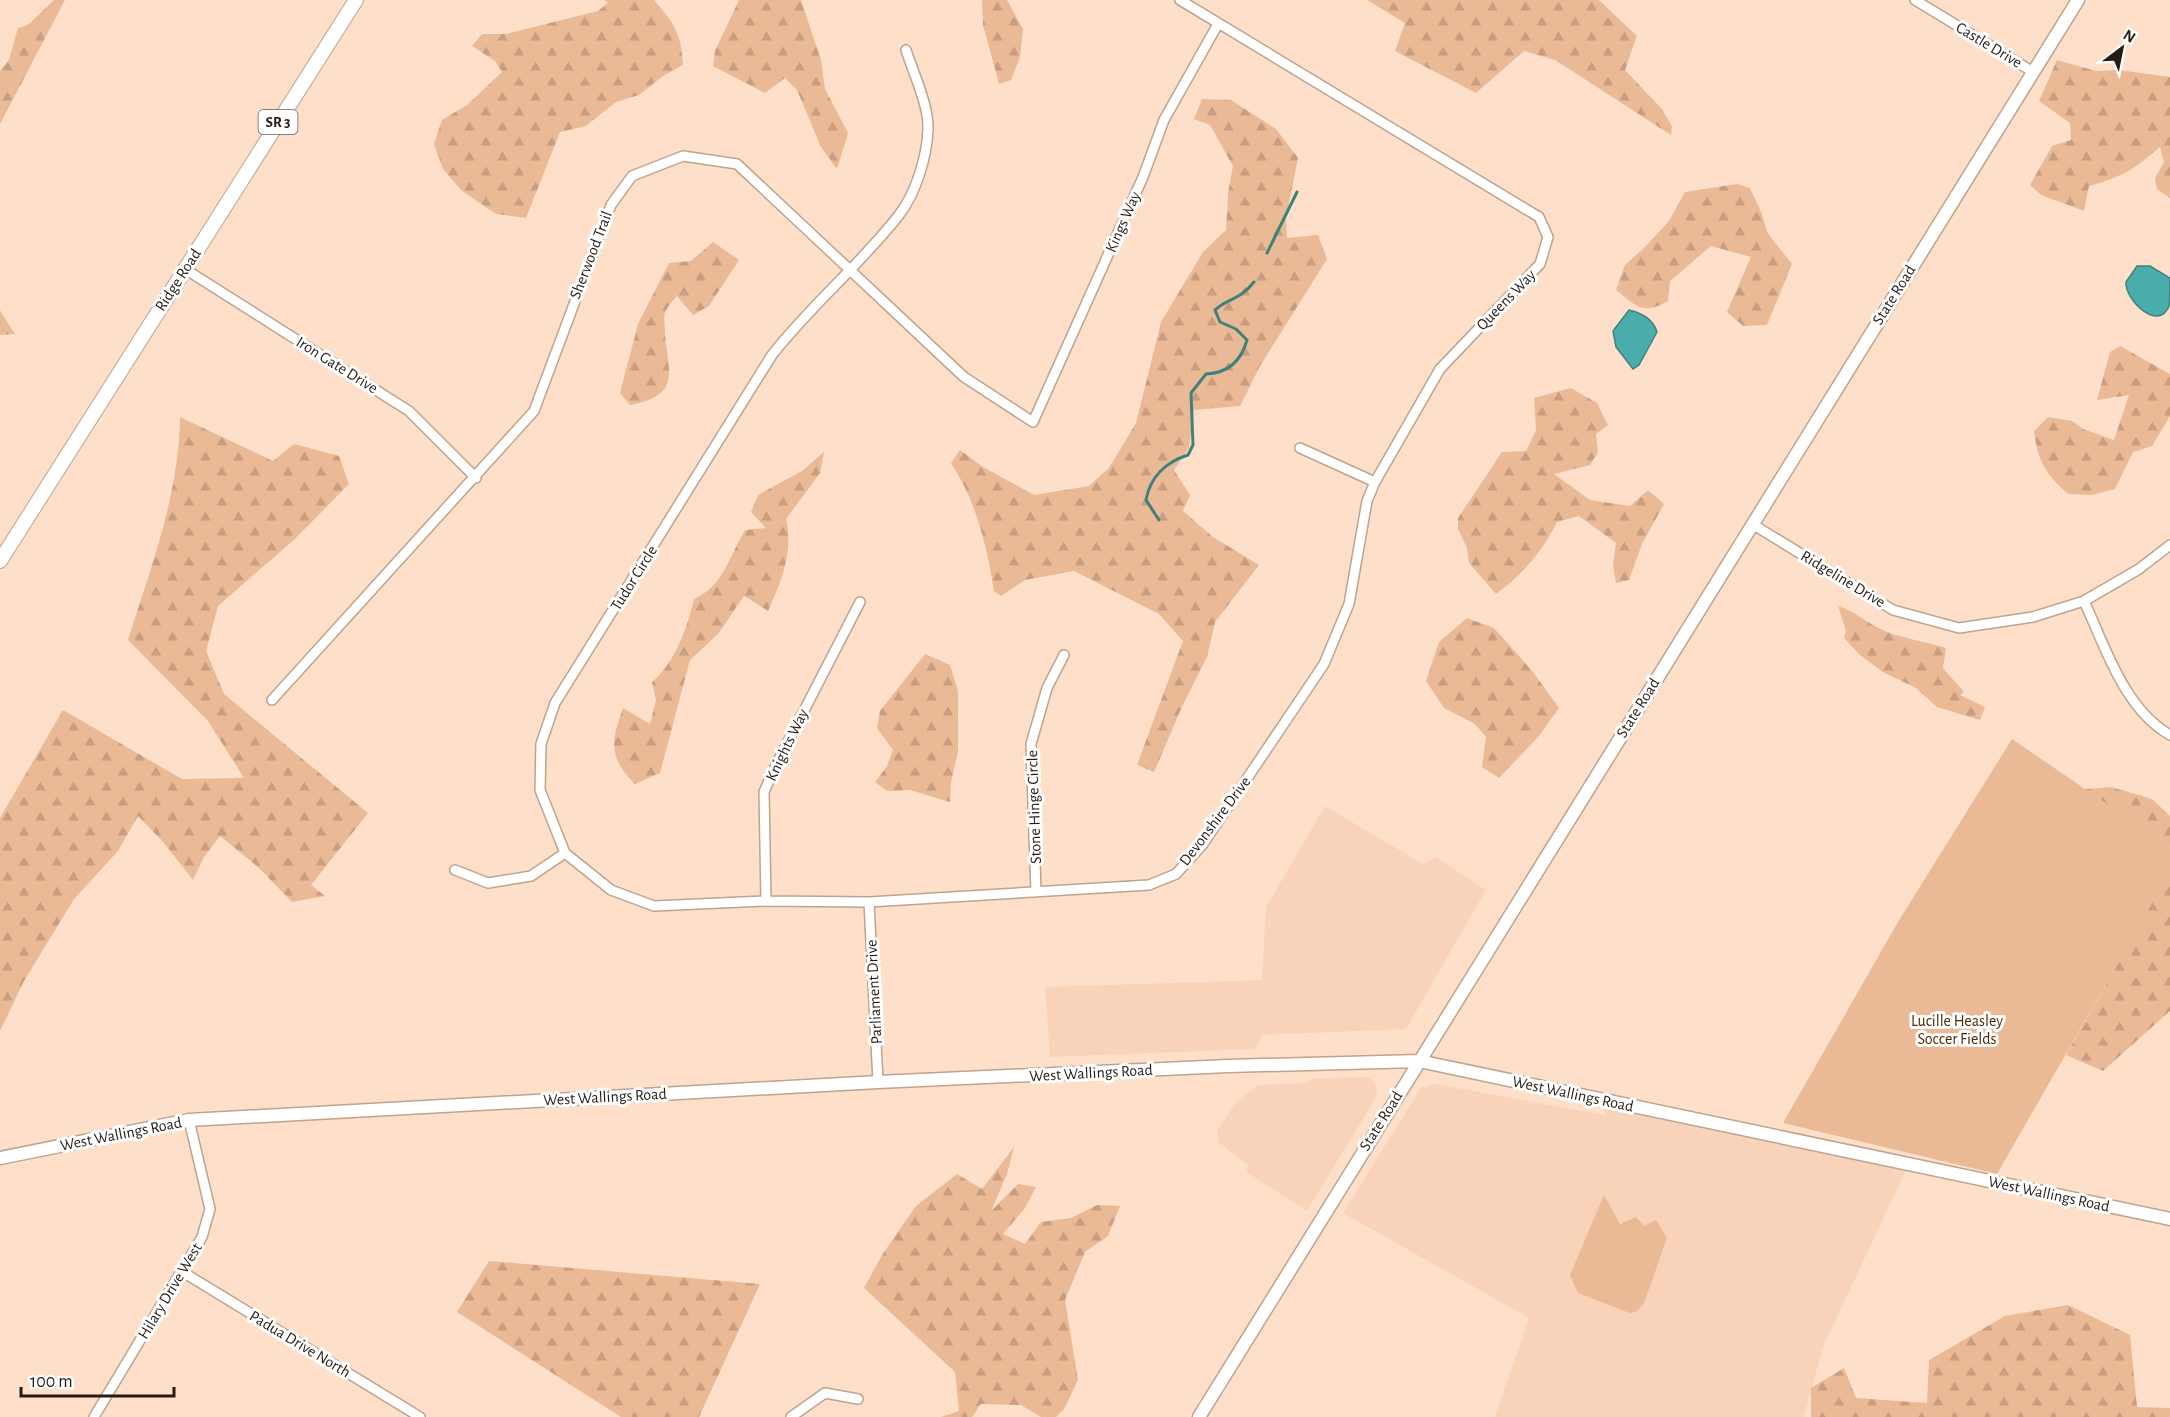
<svg xmlns="http://www.w3.org/2000/svg" width="2170" height="1417" viewBox="0 0 2170 1417" font-family="'Alegreya Sans',sans-serif">
	<defs>
		<pattern id="forest-firs" width="22" height="20" patternUnits="userSpaceOnUse" patternTransform="scale(1.5)"><rect width="22" height="20" fill="#eab995"/><path d="M5 1l3.5 6h-7zM16 11l3.5 6h-7z" fill="#c99e80"/></pattern>
	</defs>
	<rect width="100%" height="100%" fill="#fee0ca"/>
	<!-- built -->
	<path fill="#f8d3ba" d="M1325,806L1423,864L1436,857L1486,890L1406,1029L1262,1035L1255,1049L1050,1057L1045,987L1262,980L1266,907Z
		M1369,1077L1375,1083L1377,1091L1374,1101L1307,1211L1246,1172L1248,1165L1218,1142V1129L1234,1105L1257,1085L1305,1083L1313,1078Z
		M1435,1084L1605,1115V1106L1906,1170L1823,1347L1804,1417H1495L1529,1318L1343,1213L1421,1088Z"/>
	<!-- green -->
	<path fill="#eab995" d="M2012,739L2170,847V873L1997,1174L1783,1123L1898,922Z
		M1604,1195L1620,1224L1636,1217L1644,1226L1656,1220L1667,1238L1644,1303L1636,1312L1630,1313L1578,1293L1570,1275Z"/>
	<!-- forest -->
	<path fill="url(#forest-firs)" d="M54,0H65L0,124V71L9,60L18,28L28,25Z
		M604,0H654C675,25 681,32 683,65L663,76L639,95L616,102L586,126L560,132L526,218L496,214L461,190L443,169L434,144L442,120L467,105L502,72L495,61L472,46L482,34H506L598,11L608,3Z
		M739,0H801L821,60L825,89L848,133L837,169L821,147L797,90L785,78L765,93L713,66L715,51Z
		M982,0H1007L1023,29L1020,57L1011,80L999,84L983,25Z
		M1367,0H1599L1637,36L1625,70L1662,109L1672,126L1671,135L1555,60L1524,51L1476,93L1395,51L1405,23Z
		M2057,60L2096,71L2119,70L2170,77V198L2157,189L2155,178L2164,162L2160,147C2133,170 2124,176 2089,186L2084,211L2041,195L2030,185L2052,146L2071,140L2070,123L2039,101Z
		M1202,99L1231,100L1276,129L1298,158L1286,218L1287,238L1318,235L1327,259L1260,366L1240,406L1194,410L1189,448L1174,470L1190,495L1183,511L1213,537L1259,565L1215,622L1207,657L1181,709L1154,772L1137,765L1183,641L1159,614L1074,571L1025,580L1001,596L994,591C987,546 976,501 951,463L960,450L983,467L1034,495L1089,486L1109,468L1136,423L1161,322L1203,252L1226,230L1228,193L1233,166L1210,125L1194,119Z
		M1737,184L1750,188L1761,212L1768,234L1792,264L1767,325L1743,326L1727,312L1751,257L1711,246L1670,281L1668,301C1643,315 1637,307 1616,290L1625,265L1644,248L1669,221L1685,192Z
		M713,242L739,260L709,306L693,315L677,296C674,300 668,305 666,311C663,316 665,324 665,330C666,370 685,394 630,405L620,393L638,324L669,263L691,261Z
		M0,310L2,314L15,334L0,335Z
		M2120,346L2170,374V416L2152,446L2133,452L2115,489L2091,495L2068,494C2045,473 2038,462 2034,431L2048,417L2072,421L2083,429L2114,440L2129,395L2097,400L2110,352Z
		M1571,388L1597,403L1608,425L1596,434L1598,452L1590,465L1554,474L1590,500L1630,506L1648,490L1664,504L1642,544L1629,580L1616,583L1613,565L1616,543L1579,516L1557,522C1542,552 1523,574 1496,594L1469,563L1467,548L1458,529V518L1502,452L1526,451L1536,430L1534,398Z
		M180,417L273,461L294,444L339,456L349,484L296,538L218,606L206,651L224,694L368,813L311,885L325,896L292,902L259,868L220,836L204,857L193,880L164,843L138,816L118,851L74,899L24,981L0,1031V818L63,710L182,779L244,778L208,721L128,640C151,567 179,495 180,417Z
		M824,452L820,473L786,519C794,550 781,582 768,611L744,596L718,634L690,660L660,773L635,784C608,757 611,742 623,708L650,724L656,700L652,682C675,663 687,628 694,599C724,586 729,556 745,530L766,528L751,512L758,495L802,471Z
		M1838,606C1855,611 1869,625 1887,632C1906,639 1927,642 1946,648L1943,668L1964,692L1960,695L1985,707L1980,720L1937,707L1916,688L1883,672L1860,655L1844,638L1846,631Z
		M1467,618L1494,628L1533,672L1559,708L1539,736L1499,778L1482,767L1486,737L1475,724L1444,708L1426,681L1439,642Z
		M925,654L950,665L958,691V752L951,782L950,802L910,790L887,791L875,782L887,766L893,750L877,728L880,711Z
		M2111,787L2152,799L2170,816V847L2085,789Z
		M2170,872V1011L2103,1071L2066,1055Z
		M1014,1147L1007,1174L991,1211L1018,1184L1036,1187L1025,1208L1003,1234L1025,1244L1041,1222L1071,1218L1097,1205L1120,1206L1108,1236L1085,1252L1065,1300L1078,1380L1064,1409L1056,1417H1041L1021,1405L981,1404L972,1417H941L959,1411L955,1372L864,1288L882,1255L916,1206L957,1174L982,1189Z
		M489,1261L760,1284L699,1417H621L457,1312Z
		M2068,1305L2130,1335L2137,1407L2170,1408V1417H1811V1388L1844,1368L1856,1398L1927,1403L1929,1360L2005,1316Z"/>
	<!-- water -->
	<path fill="#4aadab" stroke="#3f817d" stroke-width="1.5" d="M2137,266H2150L2170,278C2170,286 2170,299 2169,306C2159,332 2125,301 2126,282Z
		M1629,310C1642,313 1653,319 1657,332L1639,365L1633,369L1616,347L1613,331Z"/>
	<g fill="none" stroke-linecap="round" stroke-linejoin="round">
		<!-- stream -->
		<path stroke="#3f817d" stroke-width="3" d="M1267,253L1297,192
			M1159,520L1146,500C1150,477 1166,462 1188,455L1193,445L1191,393L1206,374C1228,373 1241,362 1247,340L1236,329L1220,322L1215,310C1226,299 1240,300 1254,282"/>
		<!-- street casing -->
		<g stroke="#bfa38e" stroke-width="12">
			<path id="street" d="M1915,0L2033,72
				M906,50C913,72 929,106 928,129C927,157 916,193 899,215C860,265 811,305 772,355L555,703L541,744L540,790L565,853L611,890L654,906L766,901L869,902L1149,885L1176,874L1203,844L1324,664L1349,604L1367,501L1375,482L1440,369L1540,264L1548,237L1539,217L1180,0
				M185,269L409,411L476,478
				M1300,448L1375,482
				M1752,524L1893,610L1959,628L2033,617L2084,601L2139,569L2170,545
				M2084,601C2105,646 2124,709 2170,735
				M272,700L534,411L611,205L632,176L683,156L737,164L964,377L1033,422L1143,177L1164,120L1218,24
				M455,870L488,883L531,876L565,853
				M1036,892L1031,744L1047,688L1064,655
				M766,901L764,792L776,765L860,602
				M869,902L878,1082
				M181,1271L420,1417
				M94,1417L202,1237L210,1209L189,1120
				M791,1417L825,1393L858,1399"/>
		</g>
		<!-- secondary casing -->
		<g stroke="#bfa38e" stroke-width="15">
			<path id="secondary" d="M0,1158L189,1120L878,1082L1228,1066L1419,1061L2170,1219
				M1199,1417L2078,0"/>
		</g>
		<!-- primary casing -->
		<g stroke="#bfa38e" stroke-width="16">
			<path id="primary" d="M0,561L356,0"/>
		</g>
		<!-- street -->
		<use href="#street" stroke="#fff" stroke-width="9"/>
		<!-- secondary -->
		<use href="#secondary" stroke="#fff" stroke-width="12"/>
		<!-- primary -->
		<use href="#primary" stroke="#fff" stroke-width="14"/>
	</g>
	<g text-anchor="middle" dominant-baseline="central" stroke-width="6" stroke-linejoin="round" paint-order="stroke">
		<!-- shield labels -->
		<rect fill="#fff" stroke="#665f5a" stroke-width="1.5" x="258.5" y="110" width="39" height="24" rx="4.5"/>
		<g font-size="15" font-weight="bold" fill="#251b13">
			<text x="278" y="122">SR 3</text>
		</g>
		<!-- street labels -->
		<g font-size="16" fill="#251b13" stroke="#fff">
			<text transform="translate(1989 45) rotate(31)">Castle Drive</text>
			<text transform="translate(1123 222) rotate(-66)">Kings Way</text>
			<text transform="translate(591 255) rotate(-69)">Sherwood Trail</text>
			<text transform="translate(178 280) rotate(-57)">Ridge Road</text>
			<text transform="translate(1894 295) rotate(-58)">State Road</text>
			<text transform="translate(1506 300) rotate(-46)">Queens Way</text>
			<text transform="translate(337 365) rotate(32)">Iron Gate Drive</text>
			<text transform="translate(634 578) rotate(-58)">Tudor Circle</text>
			<text transform="translate(1843 579) rotate(31)">Ridgeline Drive</text>
			<text transform="translate(1638 708) rotate(-58)">State Road</text>
			<text transform="translate(787 745) rotate(-64)">Knights Way</text>
			<text transform="translate(1034 807) rotate(-92)">Stone Hinge Circle</text>
			<text transform="translate(1215 821) rotate(-53)">Devonshire Drive</text>
			<text transform="translate(874 992) rotate(-93)">Parliament Drive</text>
			<text transform="translate(1091 1073) rotate(-3)">West Wallings Road</text>
			<text transform="translate(1573 1094) rotate(12)">West Wallings Road</text>
			<text transform="translate(605 1097) rotate(-3)">West Wallings Road</text>
			<text transform="translate(1381 1121) rotate(-58)">State Road</text>
			<text transform="translate(121 1134) rotate(-11)">West Wallings Road</text>
			<text transform="translate(2049 1194) rotate(12)">West Wallings Road</text>
			<text transform="translate(170 1291) rotate(-59)">Hilary Drive West</text>
			<text transform="translate(300 1344) rotate(31)">Padua Drive North</text>
		</g>
		<!-- park labels -->
		<g font-size="16" fill="#4f2805" stroke="#fff">
			<text x="1957" y="1021">Lucille Heasley<tspan x="1957" dy="18">Soccer Fields</tspan></text>
		</g>
	</g>
	<!-- north arrow -->
	<g transform="translate(2122 48) rotate(32)" stroke="#ffffff" stroke-width="4.5" paint-order="stroke">
	<path d="M0-4.5L10 22L0 15L-10 22Z" fill="#251b13"/>
	<text y="-9" font-size="16" font-weight="bold" text-anchor="middle" fill="#251b13">N</text>
	</g>
	<!-- scale -->
	<path d="M21 1387v9h153v-9" fill="none" stroke="#251b13" stroke-width="3"/>
	<text x="30" y="1387" font-size="18" fill="#251b13" stroke="#ffffff" stroke-width="4.5" paint-order="stroke">100 m</text>
</svg>
